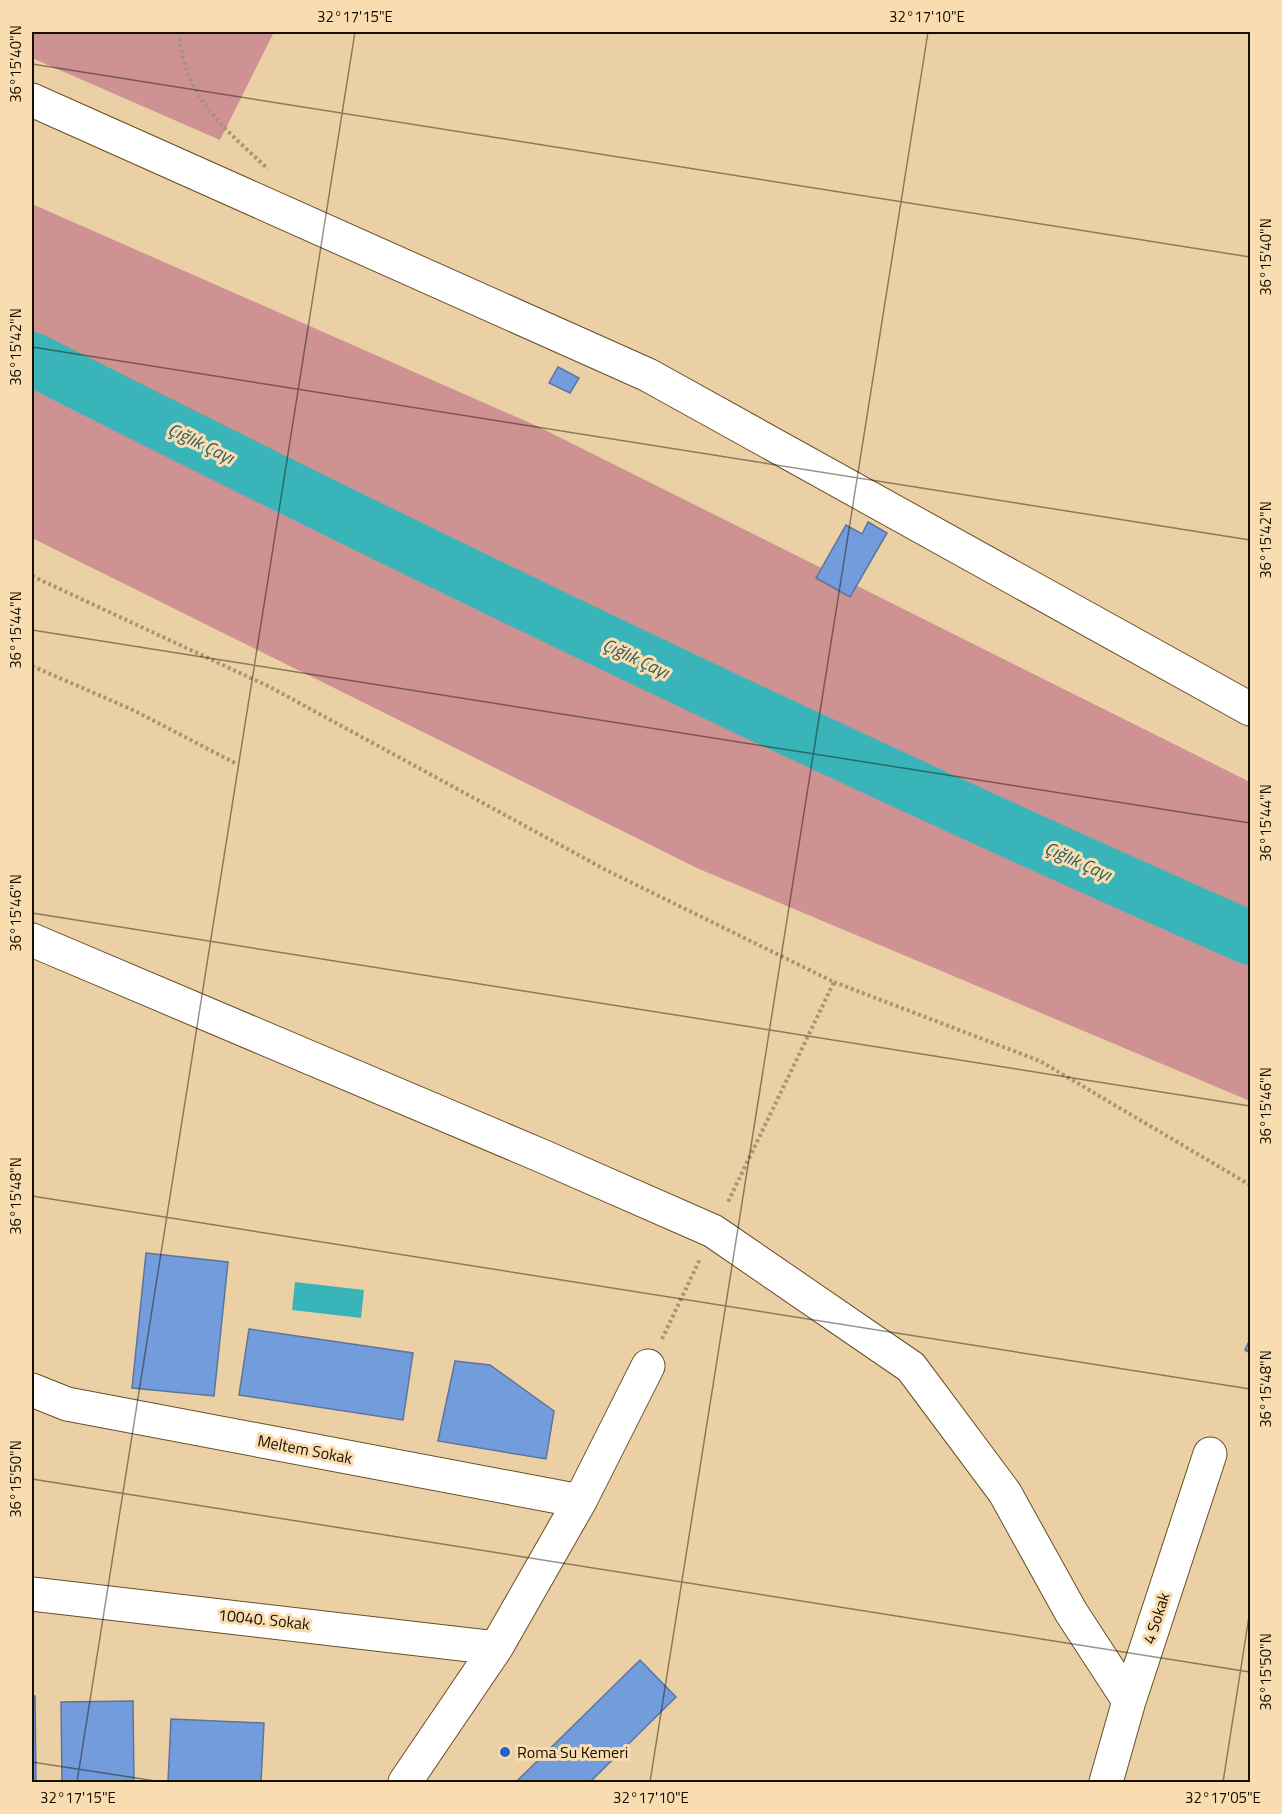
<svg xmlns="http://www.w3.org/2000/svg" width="1282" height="1814" viewBox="0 0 1282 1814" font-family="'Titillium Web',sans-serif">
	<rect width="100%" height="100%" fill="#ecd0a5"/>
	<!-- green -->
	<path fill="#ce9292" d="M32,32H274L220,140L32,58Z
		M32,204L537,426L1250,782V1101L699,869L32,538Z"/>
	<!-- water -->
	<path fill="#39b4b9" d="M295,1282L364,1290L361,1318L292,1310Z"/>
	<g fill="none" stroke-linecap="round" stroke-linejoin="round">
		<!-- river -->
		<path stroke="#39b4b9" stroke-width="54" d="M32,359C433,562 838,757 1250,938"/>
	</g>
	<!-- building -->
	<path fill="#739cdc" stroke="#5d759b" stroke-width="1.5" d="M558,367L579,378L570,393L549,383Z
		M868,522L887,533L850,597L816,578L846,525L862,534Z
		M146,1253L228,1262L214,1396L132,1388Z
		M249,1329L413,1353L403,1420L239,1395Z
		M1250,1339V1353L1245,1350Z
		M455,1361L490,1365L554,1411L546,1459L438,1441Z
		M640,1660L676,1697L590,1782H516Z
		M32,1696H35L36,1782H32Z
		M133,1701L134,1782H62L61,1702Z
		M171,1719L264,1723L261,1782H168Z"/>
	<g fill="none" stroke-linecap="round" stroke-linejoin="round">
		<!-- street casing -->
		<g stroke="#674f27" stroke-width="35">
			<path id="street" d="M32,100L648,375L1250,709
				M32,940L542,1156L713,1231L911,1367L1005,1493L1071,1612L1129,1701
				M32,1390L67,1404L580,1501
				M32,1594L496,1648
				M405,1782L496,1648L580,1501L648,1366
				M1106,1782L1129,1701L1210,1454"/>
		</g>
		<!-- path -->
		<path stroke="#aa9472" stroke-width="4" stroke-dasharray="3 3" stroke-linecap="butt" d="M179,32C184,97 223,127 268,169
			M32,576L270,687L606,870L834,982L727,1204
			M32,666L133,710L235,763
			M834,982L1040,1061L1250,1185
			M662,1339L700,1259"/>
		<!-- street -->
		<use href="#street" stroke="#fff" stroke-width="33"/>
	</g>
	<!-- ticks -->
	<path fill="none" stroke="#180f01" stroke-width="1.5" stroke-opacity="0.45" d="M32,64L1250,257M32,347L1250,540M32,630L1250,823M32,913L1250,1106M32,1196L1250,1389M32,1479L1250,1672M32,1762L162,1782M77,1782L355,32M650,1782L928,32M1223,1782L1250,1610"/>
	<!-- markers -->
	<circle fill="#1c64cf" stroke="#f9ddb1" stroke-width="2" cx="505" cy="1752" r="6"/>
	<g text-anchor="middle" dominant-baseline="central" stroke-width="6" stroke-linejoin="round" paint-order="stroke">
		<!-- street labels -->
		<g font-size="16" fill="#180f01" stroke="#f9ddb1">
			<text transform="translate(305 1449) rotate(11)">Meltem Sokak</text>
			<text transform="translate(1156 1618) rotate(-72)">4 Sokak</text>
			<text transform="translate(264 1619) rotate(6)">10040. Sokak</text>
		</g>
		<!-- poi labels -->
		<g font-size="16" fill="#180f01" stroke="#f9ddb1" text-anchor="start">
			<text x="517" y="1752">Roma Su Kemeri</text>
		</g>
		<!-- water labels -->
		<g font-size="18" font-style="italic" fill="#2a5c5f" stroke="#f9ddb1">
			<text transform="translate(201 443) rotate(26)">Çığlık Çayı</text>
			<text transform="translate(636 658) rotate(25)">Çığlık Çayı</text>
			<text transform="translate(1078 861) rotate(24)">Çığlık Çayı</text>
		</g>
	</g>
	<!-- border -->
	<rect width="1282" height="1814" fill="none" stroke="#f9ddb1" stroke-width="66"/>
	<rect x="33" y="33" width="1216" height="1748" fill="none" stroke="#180f01" stroke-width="2"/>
	<g font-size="15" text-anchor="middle" fill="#180f01">
		<text x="355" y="22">32°17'15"E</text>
		<text x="927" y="22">32°17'10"E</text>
		<text transform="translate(16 64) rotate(-90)" y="5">36°15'40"N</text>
		<text transform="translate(1266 257) rotate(-90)" y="5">36°15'40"N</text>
		<text transform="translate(16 347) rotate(-90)" y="5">36°15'42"N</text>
		<text transform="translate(1266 540) rotate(-90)" y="5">36°15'42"N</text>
		<text transform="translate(16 630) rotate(-90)" y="5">36°15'44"N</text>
		<text transform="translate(1266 823) rotate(-90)" y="5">36°15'44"N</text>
		<text transform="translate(16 913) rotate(-90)" y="5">36°15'46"N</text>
		<text transform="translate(1266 1106) rotate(-90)" y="5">36°15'46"N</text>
		<text transform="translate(16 1196) rotate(-90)" y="5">36°15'48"N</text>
		<text transform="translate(1266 1389) rotate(-90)" y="5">36°15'48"N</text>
		<text transform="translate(16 1479) rotate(-90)" y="5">36°15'50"N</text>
		<text transform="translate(1266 1672) rotate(-90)" y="5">36°15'50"N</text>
		<text x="78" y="1803">32°17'15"E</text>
		<text x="651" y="1803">32°17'10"E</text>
		<text x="1223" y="1803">32°17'05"E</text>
	</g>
</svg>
